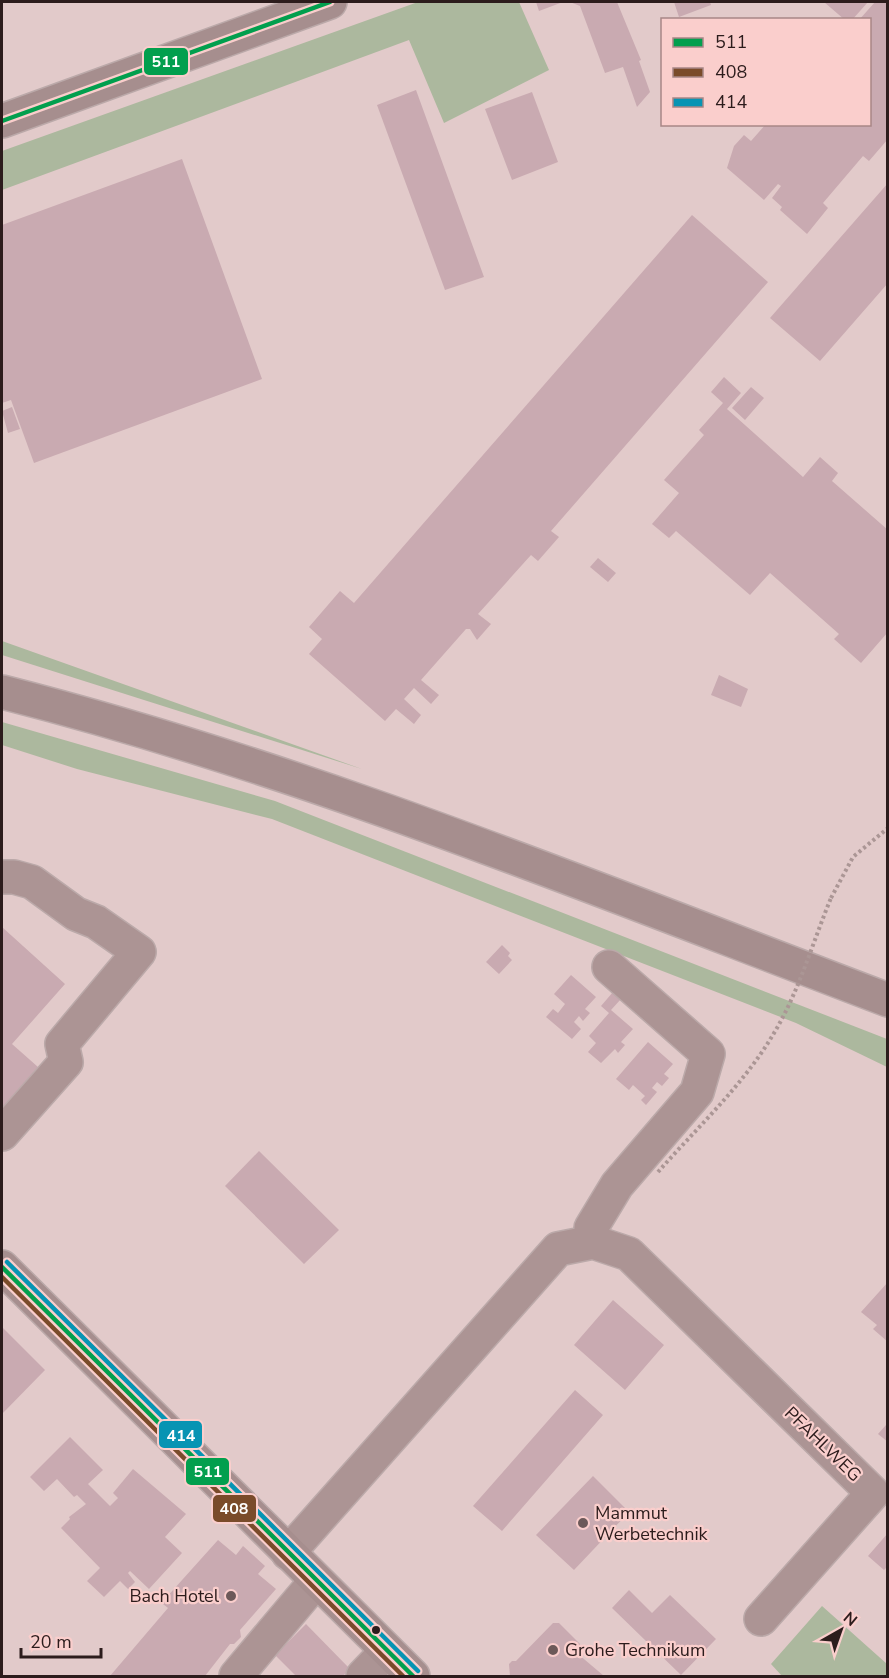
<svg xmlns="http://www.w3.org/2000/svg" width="889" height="1678" viewBox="0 0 889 1678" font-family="'Nunito Sans',sans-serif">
	<rect width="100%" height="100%" fill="#e2caca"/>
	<!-- green -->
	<path fill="#acb89e" d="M418,2H519L549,70L444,123L409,40L2,190V151Z
		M2,641L362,769L2,655Z
		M2,722L275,801L887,1039V1067L796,1023L272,819L77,769L2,745Z
		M822,1606L887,1664V1676H782L771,1664Z"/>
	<!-- building -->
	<path fill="#c9aab1" d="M536,2H563L539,11Z
		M570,2H617L641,60L639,61L650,92L637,107L623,67L605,73L580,6Z
		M674,2H710L711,5L679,17Z
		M824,2H868L852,20H845Z
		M875,2H888V139L869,161L863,156L823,203L828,208L807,234L780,210L782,207L772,198L781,186L778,184L764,200L727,168L734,146L744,135L751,141L766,124H870V20H859Z
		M416,90L484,277L445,290L377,105Z
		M532,92L558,162L512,180L485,109Z
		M182,159L262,379L34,463L11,400L2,403V225Z
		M888,183V283L820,361L770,318Z
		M692,215L768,282L551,531L559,537L538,561L531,555L478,614L491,624L477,640L470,629H466L421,680L439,695L431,704L414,688L404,699L421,715L414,724L396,709L385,721L309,654L322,639L309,627L340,591L354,603Z
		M724,377L741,393L727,409L803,477L820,457L838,473L832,481L888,530V632L861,663L834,639L839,634L770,573L750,595L676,531L669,538L652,524L679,493L664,480L704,435L699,430L723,403L711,392Z
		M751,387L764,398L745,420L732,408Z
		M12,407L20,429L8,433L2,411Z
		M598,558L616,573L608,582L590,567Z
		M719,675L748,689L741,707L711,695Z
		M2,927L65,984L12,1044L38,1067L2,1108Z
		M502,945L510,953L508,956L512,960L499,974L486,962Z
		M571,975L596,997L585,1009L590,1013L583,1021L579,1016L574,1022L581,1029L572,1039L546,1017L553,1009L558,1013L565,1004L554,994Z
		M613,992L621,999L611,1010L633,1029L621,1042L625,1045L618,1053L615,1049L601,1063L588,1052L596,1043L589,1036L609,1013L601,1006Z
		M648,1042L673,1064L664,1074L669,1078L662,1086L657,1082L652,1088L657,1092L646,1105L641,1100L645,1096L633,1085L629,1090L616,1079Z
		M259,1151L339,1230L304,1264L225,1186Z
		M888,1282V1342L873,1329L877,1325L861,1312Z
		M613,1300L664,1345L625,1390L574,1345Z
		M2,1327L45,1370L2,1414Z
		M575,1390L603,1415L502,1531L473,1506Z
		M886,1425L888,1426V1442L878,1434Z
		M70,1437L103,1470L88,1484L110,1506L118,1498L113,1493L133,1469L186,1514L165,1537L182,1553L149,1589L130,1571L128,1573L135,1582L128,1589L120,1581L104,1597L87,1581L100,1568L61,1528L70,1519L69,1517L86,1504L77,1495L74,1497L57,1479L44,1491L30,1477Z
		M593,1476L629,1512L574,1570L536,1535Z
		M888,1533V1566L884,1570L868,1556Z
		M218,1540L236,1555L243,1546L265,1566L258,1574L276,1589L240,1630L241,1637L234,1644H230L205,1676H110L168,1608L163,1604L165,1599Z
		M629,1590L652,1613L670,1595L716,1639L681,1675L612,1608Z
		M553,1623H559L580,1644L581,1651L578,1654L604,1676H510L509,1664L512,1661H516Z
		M306,1624L350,1669L343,1676H296L275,1655Z"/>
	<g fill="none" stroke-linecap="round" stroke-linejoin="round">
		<!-- minor casing -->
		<g stroke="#bba9a9" stroke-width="36">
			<path id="minor" d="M2,877H14L32,882L76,914L96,922L139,952L62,1044L66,1062L2,1134
				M593,1242L591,1228L617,1185L697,1092L708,1054L609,967
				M288,1553L558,1249L593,1242L629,1254L873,1493L761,1619
				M236,1676L316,1581
				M363,1676L387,1651"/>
		</g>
		<!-- major casing -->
		<g stroke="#bba9a9" stroke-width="36">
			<path id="major" d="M2,121L330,2
				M2,692C305,769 595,889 888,1000
				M2,1267L413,1676"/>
		</g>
		<!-- path -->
		<path stroke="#ab9695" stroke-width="4" stroke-dasharray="3 3" stroke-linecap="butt" d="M831,898L853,857L888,828"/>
		<!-- minor -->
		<use href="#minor" stroke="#ac9494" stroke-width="33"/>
		<!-- major -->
		<use href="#major" stroke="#a68e8e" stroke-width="33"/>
		<!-- path-bridge -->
		<path stroke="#ab9695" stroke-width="4" stroke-dasharray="3 3" stroke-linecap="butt" d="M658,1172C695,1130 742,1086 771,1038C798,995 812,944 831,898"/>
		<!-- bus-1 casing -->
		<g stroke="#facecc" stroke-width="9">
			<path id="bus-1" d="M2,121L330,2
				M2,1267L413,1676"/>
		</g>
		<!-- bus-2 casing -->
		<g stroke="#facecc" stroke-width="9">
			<path id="bus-2" d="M2,1277L403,1676"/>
		</g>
		<!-- bus-3 casing -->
		<g stroke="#facecc" stroke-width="9">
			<path id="bus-3" d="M7,1262L418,1671"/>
		</g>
		<!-- bus-1 -->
		<use href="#bus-1" stroke="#029f4e" stroke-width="4.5"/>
		<!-- bus-2 -->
		<use href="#bus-2" stroke="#7a4b2a" stroke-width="4.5"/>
		<!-- bus-3 -->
		<use href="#bus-3" stroke="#0794b3" stroke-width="4.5"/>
	</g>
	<!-- markers -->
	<g fill="#6c5959" stroke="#facecc" stroke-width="2">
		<circle cx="583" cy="1523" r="6"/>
		<circle cx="231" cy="1596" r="6"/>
		<circle cx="553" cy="1650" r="6"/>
	</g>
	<circle fill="#2c1c1c" stroke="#facecc" stroke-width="2" cx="376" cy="1630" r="5"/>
	<g text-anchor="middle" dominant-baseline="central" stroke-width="4.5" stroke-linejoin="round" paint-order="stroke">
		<!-- street labels -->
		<g font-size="18" fill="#2c1c1c" stroke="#facecc">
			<text transform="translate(823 1444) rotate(44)">PFAHLWEG</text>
		</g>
		<!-- poi labels -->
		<g font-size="18" fill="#2c1c1c" stroke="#facecc" text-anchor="start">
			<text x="595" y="1513">Mammut<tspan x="595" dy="21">Werbetechnik</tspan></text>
			<text x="219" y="1596" text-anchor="end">Bach Hotel</text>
			<text x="565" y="1650">Grohe Technikum</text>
		</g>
	</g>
	<g stroke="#facecc" stroke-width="2">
		<rect x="143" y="47" width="46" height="29" rx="6" fill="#029f4e"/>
		<rect x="158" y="1420" width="45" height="29" rx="6" fill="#0794b3"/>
		<rect x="185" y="1457" width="45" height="29" rx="6" fill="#029f4e"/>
		<rect x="212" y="1494" width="45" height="29" rx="6" fill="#7a4b2a"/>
	</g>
	<g font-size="16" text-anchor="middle" font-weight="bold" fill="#fff">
		<text x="166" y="67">511</text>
		<text x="181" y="1441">414</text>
		<text x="208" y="1477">511</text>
		<text x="234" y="1514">408</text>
	</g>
	<!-- border -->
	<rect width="889" height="1678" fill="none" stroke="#2c1c1c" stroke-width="6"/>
	<!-- legend -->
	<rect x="661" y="18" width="210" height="108" fill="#facecc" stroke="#a88786" stroke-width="1.5"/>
	<rect x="673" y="38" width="30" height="9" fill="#029f4e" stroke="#a88786" stroke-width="1.5"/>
	<text x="715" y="48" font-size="18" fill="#2c1c1c">511</text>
	<rect x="673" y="68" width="30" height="9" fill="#7a4b2a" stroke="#a88786" stroke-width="1.5"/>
	<text x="715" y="78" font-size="18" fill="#2c1c1c">408</text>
	<rect x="673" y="98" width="30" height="9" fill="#0794b3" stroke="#a88786" stroke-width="1.5"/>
	<text x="715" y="108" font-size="18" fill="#2c1c1c">414</text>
	<!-- north arrow -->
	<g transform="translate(841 1630) rotate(40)" stroke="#facecc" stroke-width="4.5" paint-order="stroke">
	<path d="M0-4.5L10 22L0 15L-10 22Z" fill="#2c1c1c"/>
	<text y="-9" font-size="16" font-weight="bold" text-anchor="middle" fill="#2c1c1c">N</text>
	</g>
	<!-- scale -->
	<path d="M21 1648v9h80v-9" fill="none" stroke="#2c1c1c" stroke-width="3"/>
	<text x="30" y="1648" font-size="18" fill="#2c1c1c" stroke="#facecc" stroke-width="4.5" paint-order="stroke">20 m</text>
</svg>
